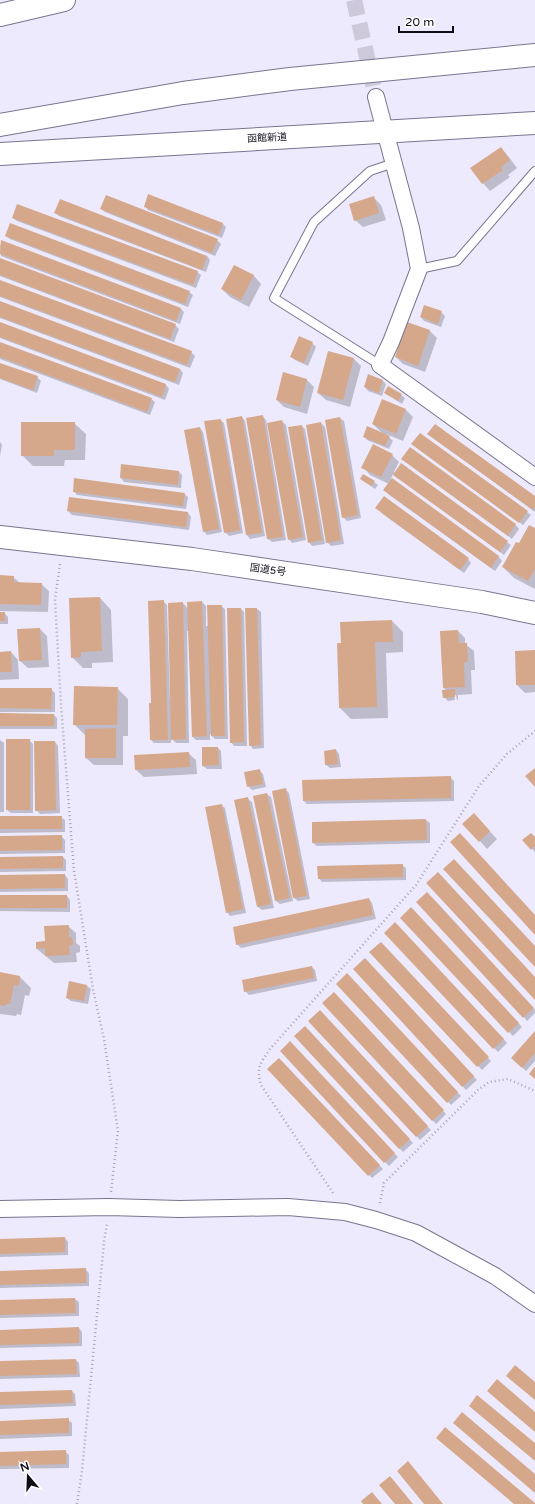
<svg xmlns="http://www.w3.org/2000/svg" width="535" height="1504" viewBox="0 0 535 1504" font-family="'Varela Round','Noto Sans JP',sans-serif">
	<rect width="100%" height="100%" fill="#eeeafd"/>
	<!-- shadow -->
	<path fill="#0003" d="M501,148L508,156L517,168L508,175L510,177L490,191L483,183Z
		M149,196L223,224L226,227L222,238L148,210L145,206Z
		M373,197L381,205L386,220L363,227L355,220Z
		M101,209L217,240L221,244L215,256L105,212Z
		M55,213L207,256L210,260L206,272L59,216Z
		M13,218L197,272L201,275L196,288L17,221Z
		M6,236L189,292L193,295L188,307L10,239Z
		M2,241L181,309L184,312L180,324L1,256L0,246Z
		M0,259L175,325L179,329L174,342L0,276Z
		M235,266L254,276L261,284L249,307L230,297L222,289Z
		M0,281L191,352L195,356L190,368L0,297Z
		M0,302L180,369L183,373L179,385L0,318Z
		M441,312L445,316L441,327L424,321L421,317Z
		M0,323L166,385L169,389L165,400L0,338Z
		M408,323L430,331L437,338L425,372L403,364L396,357Z
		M0,343L151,399L155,402L150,415L0,359Z
		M312,343L316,347L308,366L295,360L292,357Z
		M354,359L361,366L350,407L326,400L318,393Z
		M0,364L37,377L41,381L37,393L0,379Z
		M284,373L307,380L314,387L307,414L284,407L277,400Z
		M383,381L386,384L382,396L368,391L365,387Z
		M385,393L401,395L405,398L402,404Z
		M405,409L413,417L403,441L386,434L393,441L389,449L367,440L364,436L383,434L373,424Z
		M262,416L266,420L286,540L272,542L268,539Z
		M242,417L245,421L265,536L250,539L247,535L227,420Z
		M340,418L344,421L361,518L347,521L343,517Z
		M220,420L224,423L243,533L229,536L225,532Z
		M282,421L286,425L306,540L292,543L289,539Z
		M74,423L86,434L85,460H65L64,466H33L22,455Z
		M321,423L325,427L344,544L331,546L327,542Z
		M302,426L305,429L325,544L312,546L309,542Z
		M200,428L203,432L222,532L207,535L204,531Z
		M432,437L535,497V512Z
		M0,442L2,445L0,456Z
		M413,444L527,512L531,515L523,525Z
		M410,449L516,525L519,529L512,539L406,462Z
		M392,455L399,462L394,472L395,473L401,465L511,545L504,555L393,474L391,479L499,557L502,561L495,571L388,494L385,490L389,484L370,475L363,467Z
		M179,472L182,475L181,488L124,482L121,478Z
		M361,479L374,482L378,485L375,489Z
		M74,491L184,494L188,497L186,509L77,495Z
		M68,511L188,513L191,517L189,530L72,515Z
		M380,512L468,559L471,563L464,573Z
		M535,530V589L514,578L503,567L519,544Z
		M0,576L13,577L20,583L41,584L49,591L48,612L0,611Z
		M100,598L111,610L113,662L92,663V668H83L72,657Z
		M163,601L167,605L170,700L172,699L183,603L188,609V603L202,602L206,606V626H208L221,606L225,609L228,739H215L210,734V740H196L193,737L189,631H187L189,743H176L171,738V743H154L151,740L152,704Z
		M241,609L244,612L247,746H234L231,742Z
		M257,609L261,612L264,748L253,749L250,745Z
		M0,613H4L8,617V624H0Z
		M392,621L403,632V652L386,653L388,718L351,719L340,708L342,644Z
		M40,629L47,636L49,667L28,668L20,661Z
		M458,631L465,638V644L474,651L475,670H471L472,694L458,695V700H457L456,695H454L455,700L448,701L444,697L447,691L444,688Z
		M535,651V692L525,693L517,685L516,652Z
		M11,652L18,660L19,679L0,680V653Z
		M117,688L128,699V736H123V765H94L86,758L85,735L74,724Z
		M0,689H51L55,693V712H0Z
		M0,714L54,715L57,718V729H0Z
		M0,740L4,743V812H0Z
		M29,740L33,744V813H11L7,810Z
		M55,742L58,746L60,813L40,814L36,810Z
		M218,748L221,751L222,769H207L203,766Z
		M336,750L339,754L341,767L330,768L326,765Z
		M188,753L196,760L197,774L144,777L136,770Z
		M259,770L263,774L266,787L252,790L248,786Z
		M450,777L454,781V801L307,804L304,801Z
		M285,789L289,793L310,899L298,901L294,898L273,792Z
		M267,794L271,797L293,901L280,904L276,901Z
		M248,799L252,802L274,908L262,910L258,907L235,801Z
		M221,805L225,808L246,913L230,916L227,912Z
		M0,817H61L65,820V832L0,833Z
		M426,820L430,823V843L317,846L313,843Z
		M481,822L497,839L487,849L480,841Z
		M61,836L65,840V853L0,854V837Z
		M535,838V852L524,840Z
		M63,857L66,860V871L0,872V858Z
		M402,865L406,868V880L322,882L319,878Z
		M65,875L68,879V891L0,892V876Z
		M0,896H67L70,900V912L0,911Z
		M431,896L535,1010V1013L527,1021Z
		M369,899L372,903L376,919L241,948L237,944Z
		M411,909L522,1027L513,1036L401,918Z
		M395,924L507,1043L498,1052L385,933Z
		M68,926L76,933V943L80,946V952L76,953L77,962L54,963L37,949Z
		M381,943L491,1061L482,1070L371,952Z
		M365,959L477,1080L466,1090L354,969Z
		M312,967L315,970L317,981L249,995L245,991Z
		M0,973L20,977L31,988L29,996L25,995L21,1015L17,1014L16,1016L0,1014Z
		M347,975L461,1096L451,1105L337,984Z
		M70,982L87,986L91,989L88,1004L71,1001L67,998Z
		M334,993L446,1114L436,1124L323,1003Z
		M320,1011L431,1130L420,1140L309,1021Z
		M305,1028L413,1143L403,1152L295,1036Z
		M535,1032V1061L526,1071L512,1058Z
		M290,1043L398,1157L389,1166L281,1051Z
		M279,1059L383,1169L372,1178L269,1069Z
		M65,1238L68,1242V1255L0,1257V1240Z
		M85,1269L89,1273V1286L0,1288V1272Z
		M75,1299L79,1302V1316L0,1318V1301Z
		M79,1328L82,1332V1346L0,1348V1331Z
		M76,1360L79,1363L80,1377L0,1379V1362Z
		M72,1391L75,1394L76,1406L0,1409V1393Z
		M68,1420L72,1423V1436L0,1439V1422Z
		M65,1451L69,1455V1468L0,1469V1453Z"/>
	<!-- building -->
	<path fill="#d6a88b" d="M501,147L510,160L501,167L503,170L482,184L470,168Z
		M148,194L223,223L219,235L144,207Z
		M106,195L218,239L212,253L100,209Z
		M374,196L379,213L354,221L349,204Z
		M60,199L207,256L202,270L54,213Z
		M17,204L198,271L193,285L12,218Z
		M10,223L190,291L185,304L5,236Z
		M1,240L181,308L176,321L0,254Z
		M0,258L176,324L170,339L0,275Z
		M234,265L254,275L241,300L221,289Z
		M0,280L192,351L187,365L0,296Z
		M0,301L180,369L175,382L0,317Z
		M424,305L442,311L438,324L420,317Z
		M0,322L166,384L162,397L0,337Z
		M407,322L430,330L418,366L395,357Z
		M299,336L313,342L304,363L290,357Z
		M0,342L152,398L147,412L0,357Z
		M328,351L354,358L343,400L317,393Z
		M0,363L38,376L33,390L0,378Z
		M283,372L307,379L300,407L276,400Z
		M368,374L383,380L379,393L364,387Z
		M388,386L402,394L398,401L384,393Z
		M382,399L406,409L396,434L372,424Z
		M263,415L283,537L267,539L246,418Z
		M242,416L262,533L246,535L226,419Z
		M340,417L358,515L342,518L325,420Z
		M221,419L240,530L224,533L204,421Z
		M282,420L303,537L288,540L267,423Z
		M21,422H75V450H54V456H21Z
		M321,422L341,540L326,543L306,425Z
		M435,424L535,496V507L533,510L427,434Z
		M302,425L322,540L308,543L288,427Z
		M367,426L390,436L385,446L363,437Z
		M200,427L219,529L203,532L184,430Z
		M420,433L528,511L519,523L411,444Z
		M373,444L393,454L381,477L361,468Z
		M410,447L516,524L508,536L401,459Z
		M401,463L508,541L500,552L393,475Z
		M121,464L179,471L178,485L120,478Z
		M363,474L375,481L371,486L360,479Z
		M74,478L185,493L183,506L73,492Z
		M392,478L499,556L491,568L383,490Z
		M384,496L469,558L460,570L375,508Z
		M69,497L188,512L186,527L67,511Z
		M529,525L535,528V569L528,581L502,567L516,542L519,543Z
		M0,575L14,576V582L42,583L41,605L0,604Z
		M100,597L102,651L81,652V657L71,658L69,598Z
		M164,600L168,740H150L149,703H151L148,601Z
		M202,601L207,736L192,737L187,602Z
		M183,602L186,739L171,740L168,603Z
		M207,605H222L225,736H211Z
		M227,608H241L244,742L230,743Z
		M245,608H257L261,745L249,746Z
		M0,612H5V621H0Z
		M392,620L393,642H375L377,707L339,708L337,643H341L340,622Z
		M40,628L42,660L19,661L17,629Z
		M458,630L459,643H467L468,662H464L465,687L443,688L440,631Z
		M535,650V685H516L515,651Z
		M11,651L12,672H0V652Z
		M74,686L118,687L117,725H73Z
		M0,688H52L51,709L0,708Z
		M455,689V697L443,698L442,690Z
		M0,713L54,714V726H0Z
		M116,728V758H85V729Z
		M6,739H30V810H6Z
		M34,741H55L56,810L35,811Z
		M202,747H218L219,765L202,766Z
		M336,749L338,764L325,765L324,751Z
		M189,752L190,767L135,770L134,755Z
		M535,768V787L525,776Z
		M260,769L263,784L247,787L244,772Z
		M451,776V798L303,801L302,780Z
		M286,788L307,896L293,898L272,791Z
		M267,793L290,898L275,901L253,796Z
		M248,797L271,904L257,907L234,800Z
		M222,804L243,909L226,913L205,807Z
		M474,813L490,831L479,842L462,824Z
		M0,816H62V829H0Z
		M426,819L427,840L312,843V822Z
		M460,833L535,915V935L450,842Z
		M531,833L535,837V846L531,850L522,840Z
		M62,835V850L0,851V836Z
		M63,856V868L0,869V857Z
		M454,859L535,946V967L443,869Z
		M403,864V877L318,879L317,866Z
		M438,872L535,977V1000L426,883Z
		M65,874V888L0,889V875Z
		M427,892L534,1008L523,1018L416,902Z
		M0,895H67V908H0Z
		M369,898L373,915L236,945L233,927Z
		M411,907L519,1023L508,1033L400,918Z
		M395,922L504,1039L493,1049L384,933Z
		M69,925V938L72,937L73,945L69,946L70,955L45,956V948L36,949V942L45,941L44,926Z
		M381,942L489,1057L477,1067L369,952Z
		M365,958L474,1076L462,1087L353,969Z
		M312,966L314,978L244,992L242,980Z
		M0,972L20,976L19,986L14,985L10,1004H6L5,1006L0,1005Z
		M347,973L458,1092L447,1103L336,984Z
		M69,981L87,985L84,1001L66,998Z
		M334,992L444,1110L432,1121L322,1003Z
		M320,1010L428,1126L416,1137L308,1021Z
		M305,1026L410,1139L399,1149L294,1036Z
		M535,1031V1053L522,1068L511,1058Z
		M290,1041L395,1153L384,1163L280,1051Z
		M279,1058L380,1165L368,1176L267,1069Z
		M535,1066V1079L529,1074Z
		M65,1237V1252L0,1254V1239Z
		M86,1268V1283L0,1285V1271Z
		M75,1298L76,1313L0,1315V1300Z
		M79,1327V1343L0,1345V1330Z
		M76,1359L77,1374L0,1376V1361Z
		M515,1365L535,1382V1400L506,1376Z
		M497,1379L535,1412V1432L487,1391Z
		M72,1390L73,1403L0,1405V1392Z
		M477,1395L535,1443V1461L469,1406Z
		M462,1412L535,1474V1493L453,1423Z
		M69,1418V1433L0,1435V1421Z
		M445,1427L535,1503V1504H514L436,1438Z
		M66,1450V1464L0,1466V1452Z
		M408,1461L443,1504H424L397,1471Z
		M390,1476L413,1504H395L379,1485Z
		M372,1492L382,1504H363L361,1501Z"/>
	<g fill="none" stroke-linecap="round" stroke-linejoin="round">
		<!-- minor-tunnel -->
		<path stroke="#cdc9da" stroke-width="16" stroke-dasharray="16 8" stroke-linecap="butt" d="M354,0L376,97"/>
		<!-- service casing -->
		<g stroke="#7a748f" stroke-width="10">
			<path id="service" d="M419,269L457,261L535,171
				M380,365L274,298L314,222L370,171L394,163"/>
		</g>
		<!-- minor casing -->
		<g stroke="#7a748f" stroke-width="18">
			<path id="minor" d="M376,97L411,228L419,269L391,342L380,365L535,477
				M0,1209L109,1207L179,1209L288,1207L345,1212L376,1220L416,1233L495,1276L535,1304"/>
		</g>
		<!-- trunk casing -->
		<g stroke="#7a748f" stroke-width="24">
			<path id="trunk" d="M0,154L535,123
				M0,537L192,559L482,602L535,613"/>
		</g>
		<!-- motorway casing -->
		<g stroke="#7a748f" stroke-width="24">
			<path id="motorway" d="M0,15L64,0
				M0,125L183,93L290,79L535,55"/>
		</g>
		<!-- path -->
		<path stroke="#a8a4b4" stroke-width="2.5" stroke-dasharray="1 3" stroke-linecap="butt" d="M60,564L55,600L61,705L74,871L93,989L104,1039L118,1131L111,1192
			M333,1193L261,1085C256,1067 260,1064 270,1049L416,885L479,786L507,754L535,731
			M380,1203L384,1183L478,1090L489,1082L508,1079L535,1091
			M77,1504L82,1471L104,1242L107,1224"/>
		<!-- service -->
		<use href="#service" stroke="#fff" stroke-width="8"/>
		<!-- minor -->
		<use href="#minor" stroke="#fff" stroke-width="16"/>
		<!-- trunk -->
		<use href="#trunk" stroke="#fff" stroke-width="22"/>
		<!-- motorway -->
		<use href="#motorway" stroke="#fff" stroke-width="22"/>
	</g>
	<g text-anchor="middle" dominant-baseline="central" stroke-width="3.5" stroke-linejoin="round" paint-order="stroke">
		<!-- street labels -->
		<g font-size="10" fill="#100d17" stroke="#fff">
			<text transform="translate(267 138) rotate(-3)">函館新道</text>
			<text transform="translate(268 570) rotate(8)">国道5号</text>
		</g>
	</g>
	<!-- north arrow -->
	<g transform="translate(28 1476) rotate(341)" stroke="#ffffff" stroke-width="3" paint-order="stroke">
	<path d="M0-3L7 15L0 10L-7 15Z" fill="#100d17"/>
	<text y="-6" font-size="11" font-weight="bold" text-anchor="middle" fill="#100d17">N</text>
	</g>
	<!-- scale -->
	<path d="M399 26v6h54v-6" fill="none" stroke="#100d17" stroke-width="2"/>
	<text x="405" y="26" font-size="12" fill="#100d17" stroke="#ffffff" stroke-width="3" paint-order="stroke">20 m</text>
</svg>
